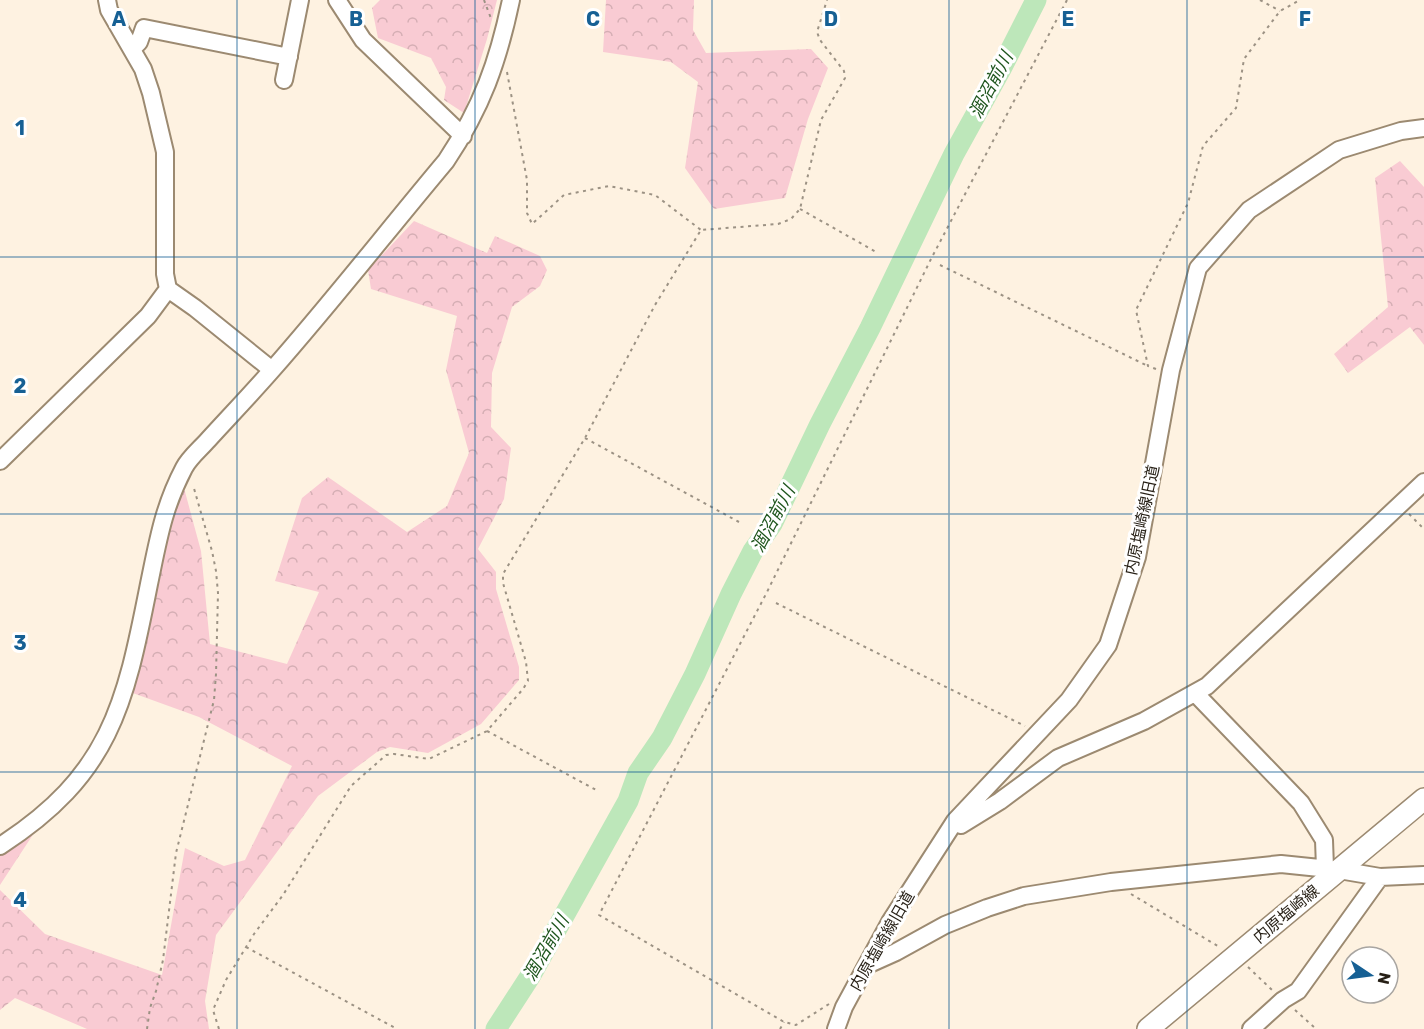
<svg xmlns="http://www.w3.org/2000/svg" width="1424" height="1029" viewBox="0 0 1424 1029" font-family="Rubik,'Noto Sans JP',sans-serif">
	<defs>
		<pattern id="forest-crowns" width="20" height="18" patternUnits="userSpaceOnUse" patternTransform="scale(1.5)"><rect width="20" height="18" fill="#f9cbd3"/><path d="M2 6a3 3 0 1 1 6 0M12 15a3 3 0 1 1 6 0" fill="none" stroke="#d5aeb4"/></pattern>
	</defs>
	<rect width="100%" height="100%" fill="#fef2e1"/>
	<!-- forest -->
	<path fill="url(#forest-crowns)" d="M380,0H497L487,39L464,113L444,100L446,87L431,58L378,38L372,8Z
		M606,0H694L693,30L706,53L811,49L828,68L808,119L785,198L714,209L685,168L698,82L671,62L603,52Z
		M1400,161L1424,187V345L1410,327L1348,373L1334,354L1388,307L1375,178Z
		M414,221L487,253L495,236L540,256L547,270L540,286L512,307L492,373L491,427L511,448L504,499L478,549L496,572V589L519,667V680L481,724L428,753L390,747L377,752L318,796L216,935L205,1001L209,1029H87L15,998L0,1010V890L45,934L162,975L185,848L224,866L245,860L292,766L199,717L130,692L167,528L184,488L201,551L210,644L287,664L319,592L275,581L302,498L328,477L407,532L447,506L469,453L446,370L457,316L371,289L368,270Z
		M30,830L34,833L0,885V851Z"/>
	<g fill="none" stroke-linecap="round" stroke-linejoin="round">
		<!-- river -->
		<path stroke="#bde7ba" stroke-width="21" d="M496,1029L531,975L628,801L638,773L662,738L695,674L731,594L753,551L772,524L820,424L870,328L954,154L1001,69L1036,0"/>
		<!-- minor casing -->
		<g stroke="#9c8a71" stroke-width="20">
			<path id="minor" d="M107,0L109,10L143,69L151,93L165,152V274L168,289L195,308L272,370
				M337,0L363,40L463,136
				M132,49L139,42L144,28L289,57
				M284,80L300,0
				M0,461L148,316L168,289
				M1195,693L1301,803L1324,840L1325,868
				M961,825L1000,801L1058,758L1144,721L1207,686L1424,482
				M0,846C110,775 125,706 149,584C158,541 163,508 184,468C189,458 200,449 208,440C229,417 251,394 272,370C332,302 388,230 446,161C482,107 498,62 511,0
				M867,965L896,952L945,925L987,908L1024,896L1111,882L1281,864L1339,870L1380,877L1424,875
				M836,1029L844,1007L890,922L955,821L1069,700L1108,645L1137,557L1171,370L1198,268L1249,210L1339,150L1401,131L1424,128
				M1251,1029L1283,1000L1298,991L1380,877"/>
		</g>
		<!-- major casing -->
		<g stroke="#9c8a71" stroke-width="24">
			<path id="major" d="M1148,1029L1424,799"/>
		</g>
		<!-- path -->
		<path stroke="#9c9284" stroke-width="2" stroke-dasharray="3 4.5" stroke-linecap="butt" d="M484,0L492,21
			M1260,0L1280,11
			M507,72L527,180V213L532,224L564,195L609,186L655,195L701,230
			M800,209L878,253
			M940,265L1148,366
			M1156,369L1148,366L1136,310L1188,203L1203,146L1236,108L1244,59L1280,11L1300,0
			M585,438L739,522
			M1409,514L1424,529
			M776,603L1025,726
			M487,731L598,791
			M1131,894L1221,948
			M246,947L397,1029
			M1248,967L1272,990
			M829,1004L796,1025L784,1022L599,915L767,592L931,259L1067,0
			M1295,1010L1316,1029
			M147,1029L150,1008L156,991L163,960L176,853L214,700L216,674L218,593L216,571L212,551L193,485
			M219,1029L213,1010L226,980L254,934L283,895L351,786L386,755L394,754L429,759L487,731L523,689L528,681L526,662L503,583V574L585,438L655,305L701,230L778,224L791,219L800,209L821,120L845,78L844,71L820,40L817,32L827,0
			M780,1029L784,1022"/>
		<!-- minor -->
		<use href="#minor" stroke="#fff" stroke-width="16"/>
		<!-- major -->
		<use href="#major" stroke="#fff" stroke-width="21"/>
	</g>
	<!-- grid -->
	<path fill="none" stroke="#166094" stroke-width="1.5" stroke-opacity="0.55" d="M237,0V1029M475,0V1029M712,0V1029M949,0V1029M1187,0V1029M0,257H1424M0,514H1424M0,772H1424"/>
	<g text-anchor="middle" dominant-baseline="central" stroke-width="6" stroke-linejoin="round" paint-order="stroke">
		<!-- street labels -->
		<g font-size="16" fill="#261f15" stroke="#fff">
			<text transform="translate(1142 520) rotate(-78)">内原塩崎線旧道</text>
			<text transform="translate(1286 914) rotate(-40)">内原塩崎線</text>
			<text transform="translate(882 941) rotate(-60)">内原塩崎線旧道</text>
		</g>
		<!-- water labels -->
		<g font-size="18" font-style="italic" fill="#1f561e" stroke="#fff">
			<text transform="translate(991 85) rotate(-62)">涸沼前川</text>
			<text transform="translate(773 519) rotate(-62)">涸沼前川</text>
			<text transform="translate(546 948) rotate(-60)">涸沼前川</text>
		</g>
	</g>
	<g font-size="20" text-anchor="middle" font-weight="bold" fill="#166094" stroke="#fff" stroke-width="6" stroke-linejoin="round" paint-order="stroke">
		<text x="119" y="26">A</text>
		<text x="356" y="26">B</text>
		<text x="593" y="26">C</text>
		<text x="831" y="26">D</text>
		<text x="1068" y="26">E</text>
		<text x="1305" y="26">F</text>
		<text x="20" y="135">1</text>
		<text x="20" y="393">2</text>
		<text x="20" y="650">3</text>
		<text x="20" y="907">4</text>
	</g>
	<!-- north arrow -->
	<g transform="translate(1370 975) rotate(103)"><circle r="28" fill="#ffffff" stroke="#a8a5a1" stroke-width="1.5"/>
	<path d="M0-4.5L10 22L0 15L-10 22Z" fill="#166094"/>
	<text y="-9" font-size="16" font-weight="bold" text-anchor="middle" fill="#261f15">N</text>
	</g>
</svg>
